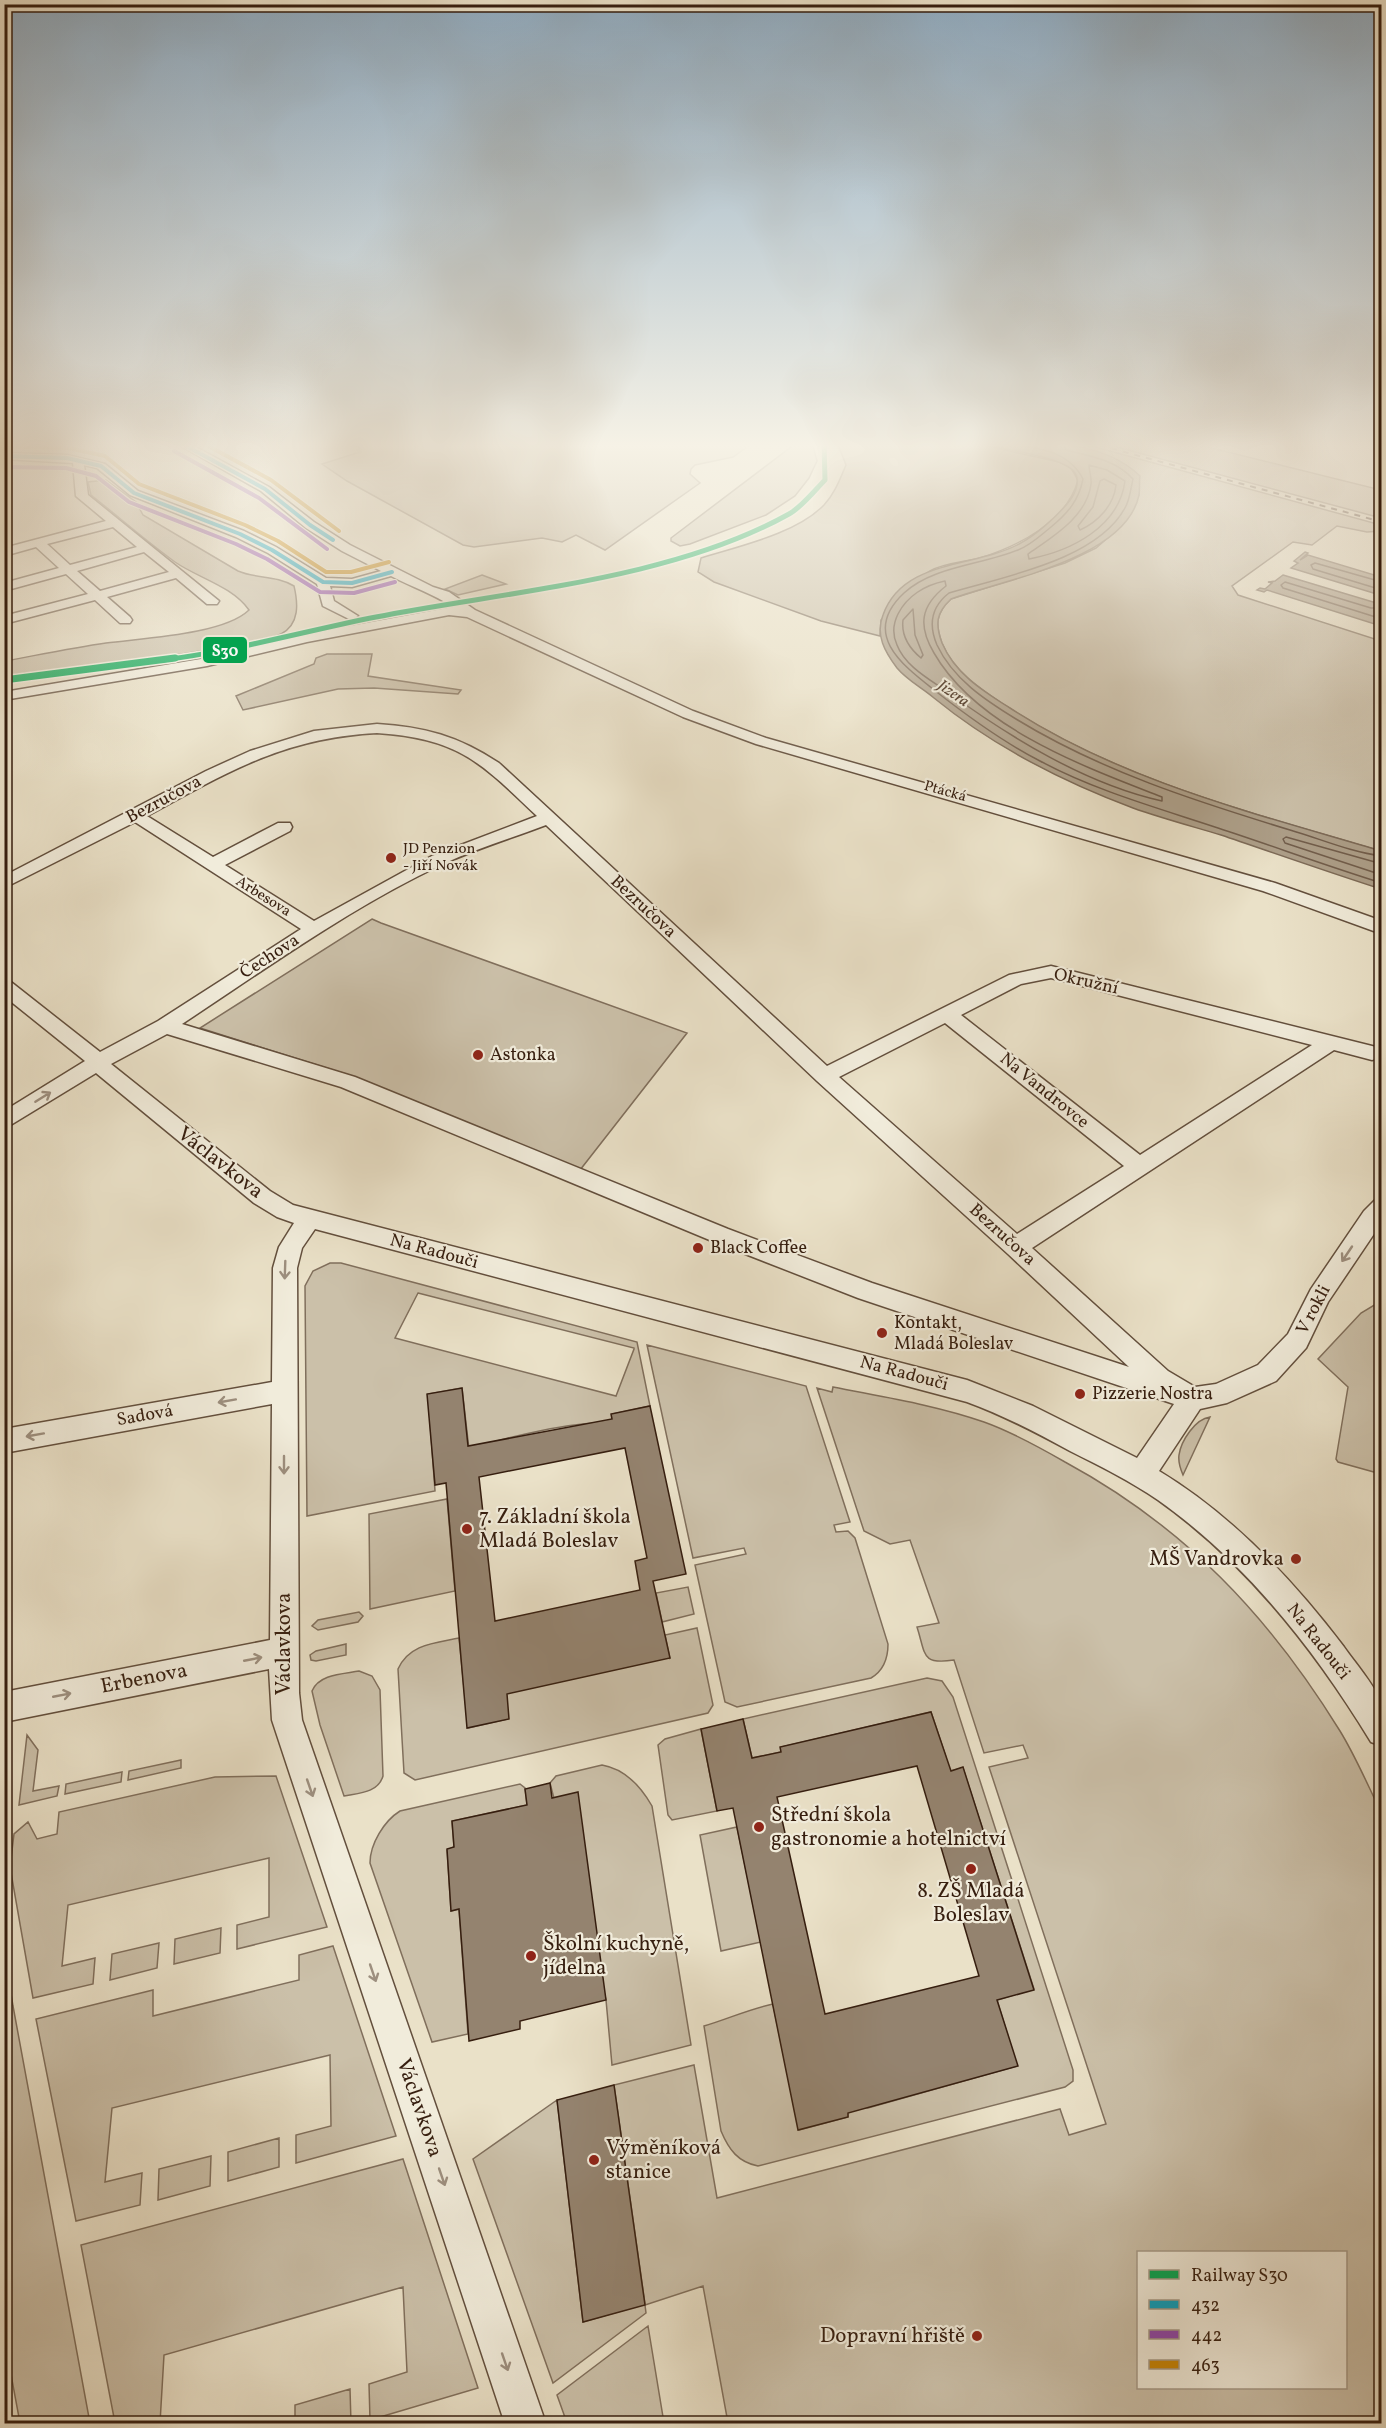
<svg xmlns="http://www.w3.org/2000/svg" width="1386" height="2428" viewBox="0 0 1386 2428" font-family="Vollkorn,serif">
	<rect width="100%" height="100%" fill="#eae1c8"/>
	<filter id="stains"><feTurbulence type="fractalNoise" baseFrequency=".00333" numOctaves="4"/><feColorMatrix values="0 0 0 0 .2 0 0 0 0 .09 0 0 0 0 .02 0 0 0 .5 -.17"/></filter>
	<radialGradient id="worn" r=".72"><stop offset=".6" stop-color="#630" stop-opacity="0"/><stop offset="1" stop-color="#630" stop-opacity=".3"/></radialGradient>
	<!-- green -->
	<path fill="#cbc0a9" stroke="#806f5c" stroke-width="1.5" fill-rule="evenodd" d="M349,442H754L733,457L695,465L691,469L690,474L700,483L605,550L576,535L562,542L542,538L474,547L463,545L347,481L322,464L360,452L357,450L360,448Z
		M794,442H812L817,461L809,478L795,496L766,515L690,544L680,546L671,541V538L791,447Z
		M837,442H969L1059,462L1071,468L1078,480C1067,522 1018,546 980,558C965,562 944,563 930,571C918,578 892,608 881,620L880,636L821,621L714,582L698,572L701,558C739,546 796,534 824,505C835,493 840,479 846,465Z
		M1057,442H1077L1381,525V531L1367,532L1337,526L1312,545L1293,542L1232,586L1238,595L1381,641V851C1253,813 1119,780 1006,706C981,689 954,672 942,643C935,624 936,613 951,599L1065,563L1096,548L1112,534L1139,495V476C1119,455 1085,449 1057,442Z
		M1098,442H1187L1381,490V518Z
		M106,480L136,502L143,515L238,571C256,579 276,575 294,586C298,603 300,624 281,634C267,641 246,642 231,645C157,661 80,666 5,676V661C38,655 72,648 106,643C142,638 223,635 249,610C232,586 198,578 175,562C146,541 119,517 91,495L88,482Z
		M482,575L506,584L458,595L445,589Z
		M327,654H372L368,676L461,690L458,694L374,688L338,689L243,710L236,696L314,664L316,658Z
		M372,919L381,923L687,1033L580,1170L355,1077L200,1028Z
		M330,1263H341L637,1342L650,1406L612,1414L613,1423C573,1421 508,1437 469,1449L462,1388L428,1394L435,1491L307,1516L305,1286L313,1271ZM418,1293L634,1348V1349L616,1396L395,1338Z
		M1381,1301H1382L1381,1474L1338,1462L1336,1459L1348,1387L1318,1359L1361,1313Z
		M647,1345L806,1386L850,1522L834,1525L836,1532L848,1531L855,1538L888,1644C888,1659 883,1671 871,1678L737,1707L725,1702L695,1565L746,1554L744,1548L693,1558Z
		M833,1387C883,1397 935,1405 984,1422C1012,1432 1039,1447 1065,1462C1185,1527 1269,1616 1340,1731C1356,1757 1368,1786 1381,1812V2423H728L703,2286L645,2305L646,2313L553,2383L473,2159L557,2100L583,2322L645,2304L614,2085L694,2065L717,2198L1060,2109L1069,2135L1106,2124L989,1767L1028,1758L1023,1745L984,1753L954,1660C921,1665 926,1655 917,1627L939,1623L910,1540L890,1544L864,1531L817,1388L832,1392ZM1138,2252H1346V2388H1138Z
		M1210,1417L1183,1475C1180,1468 1178,1462 1179,1455C1181,1441 1195,1419 1210,1417Z
		M447,1499L455,1591L370,1609L369,1514Z
		M688,1587L694,1614L662,1622L656,1593Z
		M359,1612L363,1616L358,1622L318,1630L312,1626L318,1620Z
		M697,1628L713,1705L708,1713L415,1780L404,1773L398,1669C409,1644 435,1643 459,1638L468,1728L508,1719L506,1692L668,1656L670,1659L665,1635Z
		M346,1644V1655L316,1661L311,1660L310,1655L316,1651Z
		M359,1671L372,1676L380,1690L383,1776C378,1793 359,1793 344,1796L320,1725L312,1691C319,1674 343,1674 359,1671Z
		M927,1678L942,1681L953,1697L1073,2070V2081L1065,2087L758,2166C738,2162 729,2150 721,2131L704,2026C728,2019 749,2009 773,2004L799,2130L848,2117L846,2105L868,2108L1017,2066L997,2000L1034,1989L963,1768L946,1772V1757L931,1712L781,1747V1752L752,1758L743,1719Z
		M701,1729L717,1811L672,1820L668,1815L658,1745L665,1739Z
		M27,1735L38,1750L33,1791L59,1786L57,1796L19,1805Z
		M181,1760V1768L128,1780L129,1771Z
		M602,1765C625,1769 640,1785 652,1806L691,2045L612,2065L606,2000L550,1783L556,1776Z
		M122,1772L121,1782L65,1794L66,1784Z
		M276,1776L327,1927L237,1949V1925L269,1917V1858L68,1905L62,1966L95,1958L93,1984L33,1998L10,1867L14,1834L28,1822L37,1839L57,1834L59,1812L215,1777Z
		M520,1784L525,1788L527,1805L452,1821L454,1847L447,1850L451,1911L459,1909L468,2034L432,2042L370,1863C370,1844 384,1821 400,1811Z
		M737,1827L761,1942L721,1951L700,1835Z
		M221,1928L220,1953L174,1964L175,1939Z
		M159,1943L157,1968L110,1980L112,1954Z
		M333,1946L396,2136L296,2163V2135L331,2126L330,2055L112,2108L105,2182L142,2173L140,2205L76,2221L36,2019L153,1990V2016L299,1980V1955Z
		M5,1956L13,2006L90,2423H20L4,2337Z
		M279,2138V2167L228,2181V2152Z
		M211,2156L210,2186L158,2200L159,2169Z
		M403,2159L478,2388L370,2420L369,2384L407,2372L403,2287L164,2355L160,2423H115L81,2245Z
		M648,2326L664,2423H567L557,2395Z
		M350,2389L351,2423H295V2405Z"/>
	<!-- water -->
	<path fill="#ad9f89" stroke="#7d6b58" stroke-width="1.5" d="M969,442C1023,442 1098,435 1140,476C1139,482 1140,489 1139,495C1126,559 1003,580 951,599C936,613 935,624 942,643C955,674 983,691 1010,708C1122,781 1254,813 1381,851V889C1328,872 1274,853 1221,835C1191,826 1161,818 1133,808C1061,781 994,747 934,698C921,687 908,681 897,668C885,652 875,635 883,615C903,559 974,568 1019,544C1036,535 1055,518 1067,504C1074,496 1081,483 1075,473C1065,456 990,447 969,442Z
		M1305,552L1308,553L1300,560L1308,555L1381,577V599L1379,598L1380,595L1291,568L1298,563L1294,561Z
		M1283,575L1373,602H1380L1378,604L1381,605V626L1267,590L1264,592L1257,590L1260,588L1265,589L1272,583L1268,582L1275,581Z"/>
	<g fill="none" stroke-linecap="round" stroke-linejoin="round">
		<!-- shore -->
		<path stroke="#725e4c" stroke-width="1.5" d="M997,442C1028,447 1067,447 1083,479C1079,500 1068,513 1051,527C1041,535 1031,545 1018,550C982,565 933,566 904,593C859,635 905,667 938,693C970,718 1003,742 1040,761C1096,791 1158,808 1218,828C1273,846 1327,866 1382,883
			M1062,442L1066,450C1090,456 1116,460 1133,479C1131,487 1130,498 1126,506C1099,560 1002,577 949,593C931,607 928,624 937,645C953,679 985,700 1016,719C1101,771 1195,801 1290,830C1321,839 1350,852 1382,856
			M1089,465L1107,470L1125,481C1119,527 1071,551 1029,559L1028,554C1052,537 1087,517 1091,484C1092,478 1089,471 1089,465Z
			M1104,479L1116,485C1114,505 1098,522 1080,530L1078,526L1093,507L1100,481Z
			M945,581L946,586C920,606 918,626 934,653C977,728 1085,767 1162,797V801C1085,784 1010,737 946,691C929,679 905,666 897,645C892,634 893,624 898,614C907,596 925,585 945,581Z
			M1382,582L1315,563L1311,565L1313,569L1382,590
			M1382,608H1371L1285,582L1281,585L1283,588L1382,619
			M913,609L915,635L923,655L921,658C909,648 901,636 903,620Z
			M1382,864L1286,837L1283,839L1285,843L1382,875"/>
	</g>
	<!-- building -->
	<path fill="#94836f" stroke="#361e0f" stroke-width="1.5" fill-rule="evenodd" d="M462,1388L468,1446L612,1419L611,1414L650,1406L686,1574L653,1581L670,1658L507,1694L509,1719L467,1728L446,1483L435,1485L427,1394ZM625,1448L647,1558L635,1561L640,1590L495,1621L479,1477Z
		M931,1712L951,1771L963,1767L1034,1990L997,2000L1018,2066L848,2113V2117L798,2130L733,1808L717,1811L701,1729L743,1719L752,1758L781,1752L780,1747ZM917,1766L979,1976L825,2014L777,1797Z
		M550,1783L552,1798L578,1792L606,2000L520,2021V2029L469,2041L459,1909L451,1911L447,1849L454,1847L452,1821L527,1805L525,1789Z
		M614,2085L645,2305L583,2322L557,2100Z"/>
	<g fill="none" stroke-linecap="round" stroke-linejoin="round">
		<!-- minor casing -->
		<g stroke="#634f3d" stroke-width="3">
			<path id="minor" d="M174,442H187L269,487L314,522L350,545L433,587L449,592L475,610L693,711L766,738L1275,883L1382,921V934L1263,891L756,744L683,717L467,617L449,615L307,642L207,666L4,700V692L207,658L307,634L453,607C434,594 412,587 391,576L352,587L330,586L334,601L358,616L351,620L323,606L317,584L268,553L236,537L130,495L97,468L84,465L88,495L219,601L217,604H207L176,578L107,597L130,617L132,620L130,623H120L95,600L4,624V616L88,594L66,574L4,591V583L59,568L36,547L4,556V548L106,521L76,496L73,463L4,459V453L67,455L105,464L138,491L244,531L276,547L326,578L352,579L381,571L342,551L306,528L261,491ZM113,527L137,547L70,565L47,544ZM144,552L169,572L100,591L77,571Z
				M377,724C425,727 458,736 499,763L827,1066L1009,975L1051,966L1372,1046L1379,1048L1382,1052L1379,1058L1372,1060L1334,1050L1032,1248L1168,1371L1195,1387L1216,1384L1258,1365L1288,1334L1311,1289L1364,1211L1374,1201L1382,1198V1222L1328,1302L1306,1348L1276,1381L1227,1403L1200,1409L1159,1471C1232,1515 1293,1580 1344,1647C1356,1664 1372,1682 1380,1700C1385,1712 1382,1733 1382,1746L1371,1742C1315,1650 1247,1563 1158,1500C1130,1481 1100,1466 1070,1451C1037,1433 1003,1415 967,1402L315,1229L302,1248L297,1268L299,1693L302,1720L546,2424H505L272,1720L269,1669L4,1722V1692L270,1640L272,1404L4,1453V1429L272,1382L273,1268L279,1247L294,1223L277,1217L254,1203L96,1073L4,1129V1111L85,1061L4,996V980L11,982L100,1052L158,1021L301,929L135,822L4,888V876L206,771L250,751L314,731ZM377,733C460,739 480,762 537,816L432,856L314,921L225,865L290,831L292,827L290,823H278L213,857L147,816C228,772 283,738 377,733ZM546,825L817,1081L1008,1254L1129,1367L872,1283L728,1229L355,1077L182,1024C267,968 351,907 443,864C476,849 512,838 546,825ZM1051,978L1312,1045L1140,1155L961,1015L1021,984ZM945,1023L1124,1166L1017,1234L839,1077ZM167,1034L341,1087L712,1241L858,1298L1174,1404L1137,1458L1033,1406L967,1380L293,1205L270,1191L111,1064Z"/>
		</g>
		<!-- minor -->
		<use href="#minor" fill="#f1ecdb" fill-rule="evenodd"/>
		<!-- rail -->
		<path stroke="#361e0f" stroke-width="2" stroke-dasharray="6 6" stroke-linecap="butt" d="M1088,442L1382,522"/>
		<!-- bus-1 casing -->
		<g stroke="#f1ecdb" stroke-width="6">
			<path id="bus-1" d="M179,442L265,489L310,525L333,540
				M4,456L67,458L101,466L134,493L240,534L272,550L323,582L352,583L392,572"/>
		</g>
		<!-- bus-2 casing -->
		<g stroke="#f1ecdb" stroke-width="6">
			<path id="bus-2" d="M174,451L259,498L327,549
				M4,467L66,468L96,476L129,502L236,544L267,559L320,592L354,593L395,582"/>
		</g>
		<!-- bus-3 casing -->
		<g stroke="#f1ecdb" stroke-width="6">
			<path id="bus-3" d="M201,442L271,480L339,531
				M4,446L68,448L105,456L139,484L245,525L278,541L326,572H351L389,562"/>
		</g>
		<!-- bus-1 -->
		<use href="#bus-1" stroke="#03a2c4" stroke-width="4"/>
		<!-- bus-2 -->
		<use href="#bus-2" stroke="#8e44ad" stroke-width="4"/>
		<!-- bus-3 -->
		<use href="#bus-3" stroke="#c78404" stroke-width="4"/>
		<!-- rail-1-far1 casing -->
		<g stroke="#f1ecdb" stroke-width="8">
			<path id="rail-1-far1" d="M163,660C235,651 305,631 376,617C508,591 671,580 789,514C802,507 814,491 825,480L824,442"/>
		</g>
		<!-- rail-1 casing -->
		<g stroke="#f1ecdb" stroke-width="10">
			<path id="rail-1" d="M4,680L175,658"/>
		</g>
		<!-- rail-1-far1 -->
		<use href="#rail-1-far1" stroke="#00a651" stroke-width="5"/>
		<!-- rail-1 -->
		<use href="#rail-1" stroke="#00a651" stroke-width="7"/>
	</g>
	<!-- one-way arrows -->
	<defs><path id="oneway-shaft" d="M-6 0H5M1.5-3L5.5 0L1.5 3" fill="none" stroke-width="1.6" stroke-linecap="round" stroke-linejoin="round" transform="scale(1.5)"/></defs>
	<g stroke="#9d8f7f">
		<use href="#oneway-shaft" transform="translate(43 1097) rotate(-32)"/>
		<use href="#oneway-shaft" transform="translate(1347 1254) rotate(124)"/>
		<use href="#oneway-shaft" transform="translate(285 1270) rotate(92)"/>
		<use href="#oneway-shaft" transform="translate(227 1401) rotate(170)"/>
		<use href="#oneway-shaft" transform="translate(35 1435) rotate(170)"/>
		<use href="#oneway-shaft" transform="translate(284 1465) rotate(90)"/>
		<use href="#oneway-shaft" transform="translate(253 1659) rotate(-11)"/>
		<use href="#oneway-shaft" transform="translate(62 1695) rotate(-11)"/>
		<use href="#oneway-shaft" transform="translate(310 1788) rotate(71)"/>
		<use href="#oneway-shaft" transform="translate(373 1973) rotate(71)"/>
		<use href="#oneway-shaft" transform="translate(442 2177) rotate(71)"/>
		<use href="#oneway-shaft" transform="translate(505 2362) rotate(71)"/>
	</g>
	<!-- sky -->
	<linearGradient id="sky" x2="0" y2="1"><stop stop-color="#90acc2"/><stop offset="0.57" stop-color="#f6f2e6"/><stop offset="1" stop-color="#f6f2e6" stop-opacity="0"/></linearGradient>
	<rect width="1386" height="782" fill="url(#sky)"/>
	<!-- markers -->
	<g fill="#8f2418" stroke="#f1ecdb" stroke-width="2">
		<circle cx="391" cy="858" r="6"/>
		<circle cx="478" cy="1055" r="6"/>
		<circle cx="698" cy="1248" r="6"/>
		<circle cx="882" cy="1333" r="6"/>
		<circle cx="1080" cy="1394" r="6"/>
		<circle cx="467" cy="1529" r="6"/>
		<circle cx="1296" cy="1559" r="6"/>
		<circle cx="759" cy="1827" r="6"/>
		<circle cx="971" cy="1869" r="6"/>
		<circle cx="531" cy="1956" r="6"/>
		<circle cx="594" cy="2160" r="6"/>
		<circle cx="977" cy="2336" r="6"/>
	</g>
	<g text-anchor="middle" dominant-baseline="central" stroke-width="4.5" stroke-linejoin="round" paint-order="stroke">
		<!-- far-street labels -->
		<g font-size="15" fill="#361e0f" stroke="#f1ecdb">
			<text transform="translate(945 792) rotate(16)">Ptácká</text>
			<text transform="translate(263 897) rotate(32)">Arbesova</text>
		</g>
		<!-- far-poi labels -->
		<g font-size="15" fill="#361e0f" stroke="#f1ecdb" text-anchor="start">
			<text x="403" y="849">JD Penzion<tspan x="403" dy="17">- Jiří Novák</tspan></text>
		</g>
		<!-- far-water labels -->
		<g font-size="16" font-style="italic" fill="#604b3a" stroke="#f1ecdb">
			<text transform="translate(953 694) rotate(35)">Jizera</text>
		</g>
		<!-- street labels -->
		<g font-size="18" fill="#361e0f" stroke="#f1ecdb">
			<text transform="translate(164 800) rotate(-28)">Bezručova</text>
			<text transform="translate(643 907) rotate(43)">Bezručova</text>
			<text transform="translate(270 957) rotate(-33)">Čechova</text>
			<text transform="translate(1086 982) rotate(13)">Okružní</text>
			<text transform="translate(1044 1091) rotate(39)">Na Vandrovce</text>
			<text transform="translate(1002 1235) rotate(42)">Bezručova</text>
			<text transform="translate(434 1252) rotate(15)">Na Radouči</text>
			<text transform="translate(1314 1310) rotate(-62)">V rokli</text>
			<text transform="translate(904 1374) rotate(15)">Na Radouči</text>
			<text transform="translate(145 1416) rotate(-10)">Sadová</text>
			<text transform="translate(1318 1642) rotate(52)">Na Radouči</text>
		</g>
		<!-- poi labels -->
		<g font-size="18" fill="#361e0f" stroke="#f1ecdb" text-anchor="start">
			<text x="490" y="1055">Astonka</text>
			<text x="710" y="1248">Black Coffee</text>
			<text x="894" y="1323">Kontakt,<tspan x="894" dy="21">Mladá Boleslav</tspan></text>
			<text x="1092" y="1394">Pizzerie Nostra</text>
		</g>
		<!-- near-street labels -->
		<g font-size="21" fill="#361e0f" stroke="#f1ecdb">
			<text transform="translate(220 1163) rotate(38)">Václavkova</text>
			<text transform="translate(284 1644) rotate(-90)">Václavkova</text>
			<text transform="translate(144 1679) rotate(-11)">Erbenova</text>
			<text transform="translate(419 2108) rotate(71)">Václavkova</text>
		</g>
		<!-- near-poi labels -->
		<g font-size="21" fill="#361e0f" stroke="#f1ecdb" text-anchor="start">
			<text x="479" y="1517">7. Základní škola<tspan x="479" dy="24">Mladá Boleslav</tspan></text>
			<text x="1284" y="1559" text-anchor="end">MŠ Vandrovka</text>
			<text x="771" y="1815">Střední škola<tspan x="771" dy="24">gastronomie a hotelnictví</tspan></text>
			<text x="971" y="1891" text-anchor="middle">8. ZŠ Mladá<tspan x="971" dy="24">Boleslav</tspan></text>
			<text x="543" y="1944">Školní kuchyně,<tspan x="543" dy="24">jídelna</tspan></text>
			<text x="606" y="2148">Výměníková<tspan x="606" dy="24">stanice</tspan></text>
			<text x="965" y="2336" text-anchor="end">Dopravní hřiště</text>
		</g>
	</g>
	<rect stroke="#f1ecdb" stroke-width="2" x="202" y="636" width="46" height="28" rx="6" fill="#00a651"/>
	<g font-size="16" text-anchor="middle" font-weight="bold" fill="#fff">
		<text x="225" y="656">S30</text>
	</g>
	<!-- margin -->
	<rect width="1386" height="2428" fill="none" stroke="#eae1c8" stroke-width="24"/>
	<rect x="6" y="6" width="1374" height="2416" fill="none" stroke="#361e0f" stroke-width="3"/>
	<rect x="12" y="12" width="1362" height="2404" fill="none" stroke="#361e0f" stroke-width="1.5"/>
	<!-- legend -->
	<rect x="1137" y="2251" width="210" height="138" fill="#f1ecdb" stroke="#a69a89" stroke-width="1.5"/>
	<rect x="1149" y="2270" width="30" height="9" fill="#00a651" stroke="#a69a89" stroke-width="1.5"/>
	<text x="1191" y="2281" font-size="18" fill="#361e0f">Railway S30</text>
	<rect x="1149" y="2300" width="30" height="9" fill="#03a2c4" stroke="#a69a89" stroke-width="1.5"/>
	<text x="1191" y="2311" font-size="18" fill="#361e0f">432</text>
	<rect x="1149" y="2330" width="30" height="9" fill="#8e44ad" stroke="#a69a89" stroke-width="1.5"/>
	<text x="1191" y="2341" font-size="18" fill="#361e0f">442</text>
	<rect x="1149" y="2360" width="30" height="9" fill="#c78404" stroke="#a69a89" stroke-width="1.5"/>
	<text x="1191" y="2371" font-size="18" fill="#361e0f">463</text>
	<rect width="100%" height="100%" filter="url(#stains)"/>
	<rect width="100%" height="100%" fill="url(#worn)"/>
</svg>
